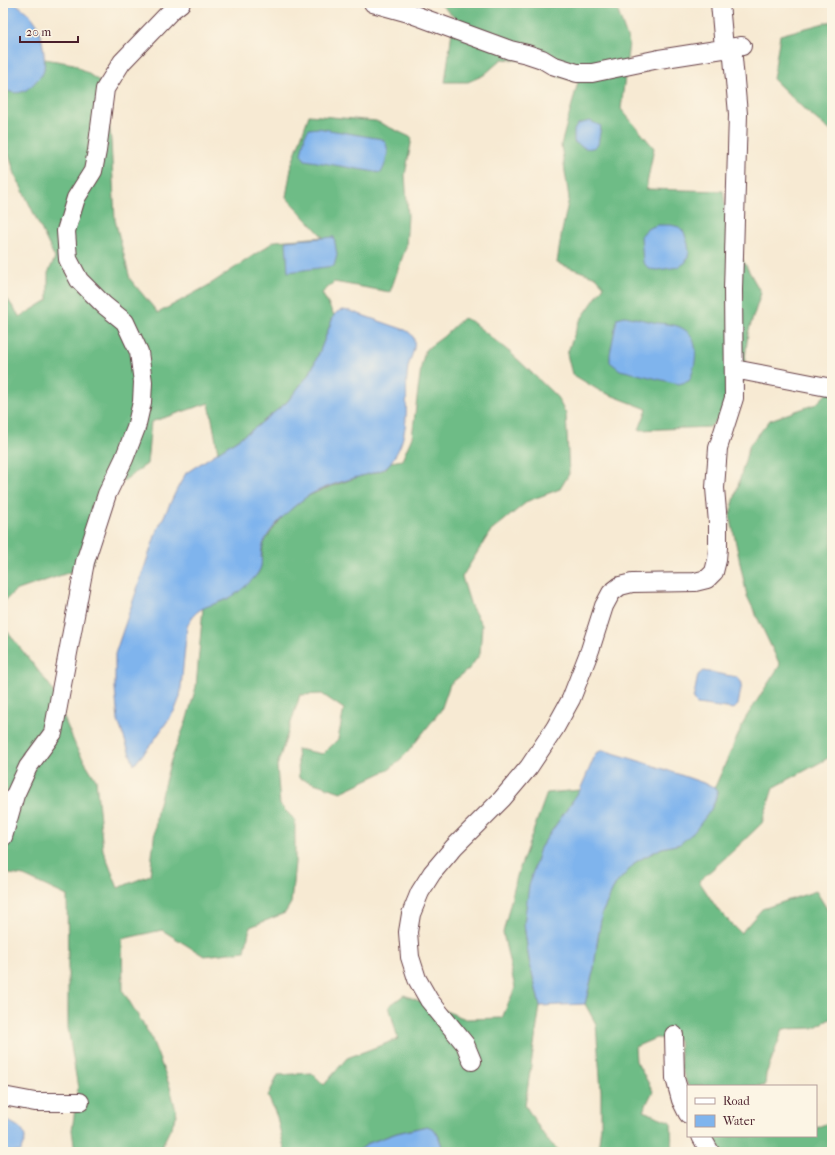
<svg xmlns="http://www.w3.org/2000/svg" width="835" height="1155" viewBox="0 0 835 1155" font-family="'IM FELL French Canon',serif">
	<rect width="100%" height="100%" fill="#fcf5e5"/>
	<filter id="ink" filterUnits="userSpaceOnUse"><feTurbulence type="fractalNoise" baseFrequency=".025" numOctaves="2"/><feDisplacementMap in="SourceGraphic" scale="8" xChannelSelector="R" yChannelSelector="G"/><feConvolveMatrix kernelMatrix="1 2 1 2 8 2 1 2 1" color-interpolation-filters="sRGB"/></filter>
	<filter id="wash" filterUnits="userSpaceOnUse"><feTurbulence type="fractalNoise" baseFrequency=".012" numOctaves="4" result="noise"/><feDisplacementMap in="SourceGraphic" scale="16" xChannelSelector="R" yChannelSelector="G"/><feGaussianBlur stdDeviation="0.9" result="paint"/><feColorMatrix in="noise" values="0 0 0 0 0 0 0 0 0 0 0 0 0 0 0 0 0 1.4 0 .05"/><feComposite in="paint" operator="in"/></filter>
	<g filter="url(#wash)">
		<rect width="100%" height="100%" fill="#f7ead3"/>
		<!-- forest -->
		<path fill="#6ebc86" stroke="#5c6e58" d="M439,3H615L629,43L621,109L654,148L646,189L723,191L730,237L761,293L748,333L741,394L710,427L639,430L647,409L600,391L572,374L567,354L579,322L604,286L596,277L557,263L561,236L569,198L561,145L578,82L561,77L539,65L528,61L502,59L484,75L468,82H445L454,17Z
			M832,21V132L805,110L773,79L780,35Z
			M45,59L74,64L105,85L111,141L115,220L130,279L158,313L209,285L275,241L323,237L286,197L292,163L309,115L376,121L412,138L405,175L408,216L406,247L390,292L334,282L322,293L334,315L320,351L310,373L287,402L255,428L218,452L209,403L151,422L147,464L115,487L91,565L15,591L3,603V414L6,403L3,400V293L20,317L48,300V273L55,258L15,174L3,136V88L6,90L43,73Z
			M463,318L471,321L512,354L557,397L566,414L569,474L560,489L528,501L490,532L462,577L471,606L482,625L480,654L469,669L450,684L441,710L407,753L390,769L341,792L299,778L297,749L323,754L338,739L344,709L322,694L300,695L277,766L280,805L295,820V862L291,903L285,913L250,927L245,951L204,956L162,930L122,939L123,991L151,1037L170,1087L177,1115L159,1152H75L72,1130L78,1088L68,1028V967L67,896L24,876L3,873V626L51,687L77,749L96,780L103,850L118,888L150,875L157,810L171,760L186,722L196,687L203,608L235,594L252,580L259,572L261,566L263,545L268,536L284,515L306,497L324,489L358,477L377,472L385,469L391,462L402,460L412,437L421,367L425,350L443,337Z
			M832,388V756L773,788L762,823L733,851L699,881L718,910L741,933L762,909L816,891L832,917V1018L813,1028L783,1029L766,1074L765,1086H688L681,1068L679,1040L656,1038L635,1047L636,1061L653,1091L643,1111L671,1122L672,1152H595L598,1151L601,1126V1091L596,1024L585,1004L594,968L597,944L602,913L615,885L637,861L662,848L680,844L710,811L715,801L717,792L715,787L745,719L780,665L747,596L730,515L749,446L770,420L816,404Z
			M580,790L540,848L524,924L529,960L540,1006L525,1105L547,1140L561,1152H444L438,1135L427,1126L397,1133L369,1143L357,1152H285L277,1117L268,1096L278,1075L312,1073L324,1085L347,1058L398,1039L389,1006L404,995L466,1019L502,1018L515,988L503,933L517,876L547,793Z
			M829,1089H832V1152H713L707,1136H816V1128L832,1121Z"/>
		<!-- water -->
		<path fill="#7fb4ed" stroke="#646a8c" d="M3,3H15C23,9 33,16 37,25C42,33 47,64 43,73C42,75 39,78 37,80C28,91 17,98 3,88Z
			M590,121L601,126L598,145C588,152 583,147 574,142V130L578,124Z
			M318,128L382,139C383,140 386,143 386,144C390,152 385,166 381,173L305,160L301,154L305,135L309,129Z
			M657,225H671L679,227L684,232L688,244L689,253L686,262L679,267L657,270L649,269L643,262L641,236L647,229Z
			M334,237L337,255L334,266L288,272L286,241Z
			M343,310L350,311L405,330C409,332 413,335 414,340C416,349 410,358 408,367C403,400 414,433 390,463C382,473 369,473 358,477C343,481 317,489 305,498C291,508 268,529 263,545C258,561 267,564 253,579C246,586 236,595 227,599C208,608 196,605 187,627L180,697L175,710L153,742L134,765L118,721L115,688V654L156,533L177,489L186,473L255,428L287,402L310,373L320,351L334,315L337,312Z
			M625,316C636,318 647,321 658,323C667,324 677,324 685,330C701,340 696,367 689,381L679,384L620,370L610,362V354L617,318Z
			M703,671L737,677L742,683L738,705L734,709L697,704L693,700L698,675Z
			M603,750L652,765L715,787L717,792L715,801L710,811L694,832L680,844L662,848L637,861L615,885L602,913L597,944L594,968L585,1004L540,1006L529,960L524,924L529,885L540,848L580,790L596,753Z
			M3,1119C12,1123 26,1128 25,1140C24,1144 21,1147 21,1152H3Z
			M427,1126L434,1129L438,1135L444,1152H357L369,1143L397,1133Z"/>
	</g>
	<g filter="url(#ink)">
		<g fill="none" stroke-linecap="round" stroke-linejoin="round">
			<!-- street casing -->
			<g stroke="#643d44" stroke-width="20">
				<path id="street" d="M373,3L409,13L510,50L527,54L542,59L552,65L577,73H592L659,59L742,46
					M720,3L724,48
					M734,369L832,388
					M3,837L15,795L28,767L53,733L85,562L107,494L124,459L136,428L142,402L143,382L139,352L125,322L104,305L79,280L68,259L66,231L76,198L93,171L97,151L105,89L122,62L172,10L181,3
					M674,1035L675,1078L681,1100L688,1114
					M472,1061L465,1044L429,1000L417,979L410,957L408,932L411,914L420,892L432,873L454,847L502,799L529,767L555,728L571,699L590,650L604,606L611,593L620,586L632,583L695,582L707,579L714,572L717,560L718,547V523L715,488L718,448L734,398L733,290L738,114L732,47
					M3,1096L35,1102H80
					M701,1136L710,1152"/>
			</g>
			<!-- street -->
			<use href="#street" stroke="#fff" stroke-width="18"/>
		</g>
	</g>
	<!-- margin -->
	<rect width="835" height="1155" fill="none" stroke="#fcf5e5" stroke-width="16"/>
	<!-- legend -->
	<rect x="687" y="1085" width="130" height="52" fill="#fcf5e5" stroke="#b59f9b"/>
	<rect x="695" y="1098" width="20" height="6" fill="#ffffff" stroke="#b59f9b"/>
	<text x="723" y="1105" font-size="12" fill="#4a1f2b">Road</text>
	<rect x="695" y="1115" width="20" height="12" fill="#7fb4ed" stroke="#b59f9b"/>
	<text x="723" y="1125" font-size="12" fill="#4a1f2b">Water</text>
	<!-- scale -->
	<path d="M20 36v6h58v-6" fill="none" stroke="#4a1f2b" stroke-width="2"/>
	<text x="26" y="36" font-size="12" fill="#4a1f2b" stroke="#fcf5e5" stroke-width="3" paint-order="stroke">20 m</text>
</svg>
